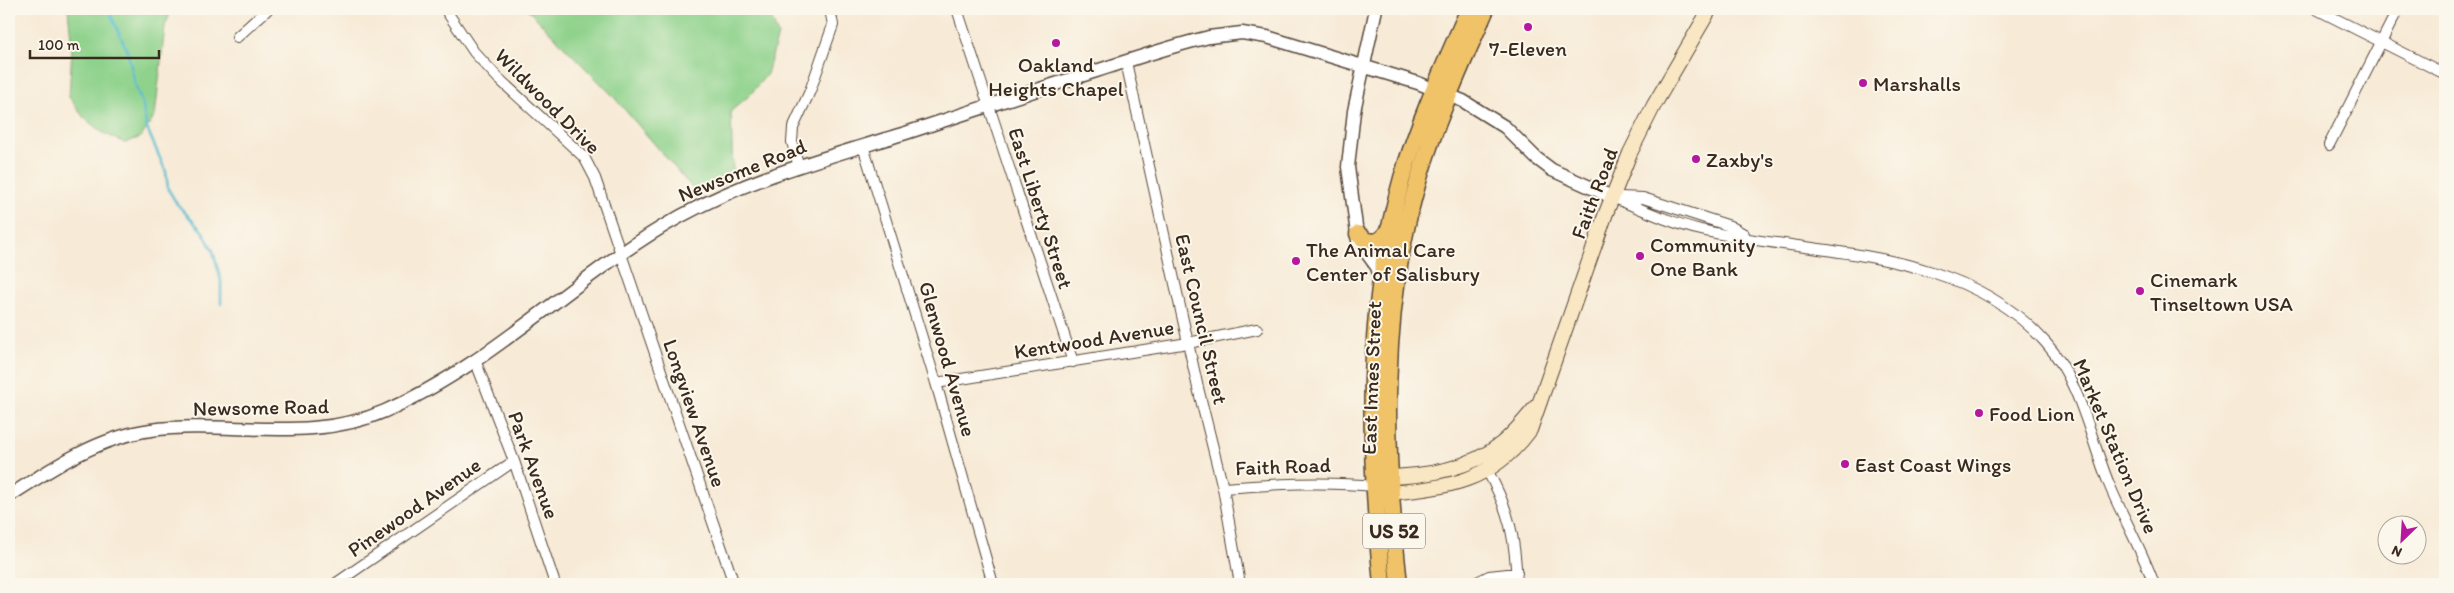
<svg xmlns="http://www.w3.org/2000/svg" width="2454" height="593" viewBox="0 0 2454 593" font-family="Itim,sans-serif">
	<rect width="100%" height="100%" fill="#fbf7ec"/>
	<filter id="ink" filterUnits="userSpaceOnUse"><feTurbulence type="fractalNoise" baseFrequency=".02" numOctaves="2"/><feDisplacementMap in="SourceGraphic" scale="10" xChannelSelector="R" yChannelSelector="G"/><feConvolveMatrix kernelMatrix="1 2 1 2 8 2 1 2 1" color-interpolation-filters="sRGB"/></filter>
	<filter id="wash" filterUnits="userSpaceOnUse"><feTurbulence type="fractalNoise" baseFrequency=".0096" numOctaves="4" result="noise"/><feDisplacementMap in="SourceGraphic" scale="20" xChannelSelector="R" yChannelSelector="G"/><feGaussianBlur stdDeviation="1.12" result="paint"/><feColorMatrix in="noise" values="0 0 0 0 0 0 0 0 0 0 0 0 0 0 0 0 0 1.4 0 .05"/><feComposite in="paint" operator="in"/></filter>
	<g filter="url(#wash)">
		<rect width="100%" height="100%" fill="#f7ead6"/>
		<!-- grass -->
		<path fill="#8ed28b" stroke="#647e54" d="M68,9H172L165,26L155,116L141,137L125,143L103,133L84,118L69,97L72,49Z
			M527,9H768L778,35L767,74L750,95L731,111L733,174L727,182L695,191L612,95Z"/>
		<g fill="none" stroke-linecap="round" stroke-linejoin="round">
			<!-- stream -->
			<path stroke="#53bbd1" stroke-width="2.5" d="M108,9L127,50L136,87L143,106L146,126L166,172L168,189L177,204L203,232L213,251L221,281V304"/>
		</g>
	</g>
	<g filter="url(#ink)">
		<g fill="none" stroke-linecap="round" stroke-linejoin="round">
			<!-- minor casing -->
			<g stroke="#57473a" stroke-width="12">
				<path id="minor" d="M445,9L474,52L498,78L584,157L595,178L734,584
					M957,9L1073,362
					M2316,9L2445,74
					M237,37L268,9
					M1126,62L1198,388L1223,488L1240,584
					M2329,145L2398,9
					M863,146L936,383L993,584
					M799,167L792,142L793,128L810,91L833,25L830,9
					M1612,197C1641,209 1671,223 1701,230C1818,257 1960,245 2046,343C2080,381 2090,438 2109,484C2123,518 2142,550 2154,584
					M1620,197L1643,198L1730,226L1744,234
					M475,360L514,461L555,584
					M936,383L1188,343L1257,329
					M1487,470C1510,511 1515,538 1517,584
					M1223,488C1273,484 1325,481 1375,486
					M335,584L514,461
					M1473,584L1489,576L1517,573"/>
			</g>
			<!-- tertiary casing -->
			<g stroke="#57473a" stroke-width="15">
				<path id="tertiary" d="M1376,9L1354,111L1348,167L1358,241L1377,267L1381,280
					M9,496C52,468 99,437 151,430C228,420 310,444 385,411C494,364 578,273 681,216C753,176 836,155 915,130C975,110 1036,90 1096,71C1134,59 1171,46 1209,37L1242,33L1267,37L1418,83L1463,101L1505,127L1536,158L1552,170L1612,197"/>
			</g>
			<!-- secondary casing -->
			<g stroke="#57473a" stroke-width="16">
				<path id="secondary" d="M1540,402C1528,416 1516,432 1501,444C1468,470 1422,477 1381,477L1375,486L1383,493H1390C1449,487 1492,482 1530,430L1606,213L1630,153L1654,105L1710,9"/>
			</g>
			<!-- primary casing -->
			<g stroke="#57473a" stroke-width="19">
				<path id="primary" d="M1358,234L1366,241L1376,242L1383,238L1389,229
					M1382,584C1369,448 1364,312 1402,178C1419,120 1445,64 1469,9
					M1399,584C1384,448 1379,311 1419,178C1436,120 1462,64 1486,9"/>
			</g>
			<!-- minor -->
			<use href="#minor" stroke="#fff" stroke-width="10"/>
			<!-- tertiary -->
			<use href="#tertiary" stroke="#fff" stroke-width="12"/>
			<!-- secondary -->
			<use href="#secondary" stroke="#f9e7c3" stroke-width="14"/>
			<!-- primary -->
			<use href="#primary" stroke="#f0c369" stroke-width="16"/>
		</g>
	</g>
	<!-- markers -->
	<g fill="#b5179e" stroke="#fbf7ec" stroke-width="2">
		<circle cx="1528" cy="27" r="5"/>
		<circle cx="1056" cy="43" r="5"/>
		<circle cx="1863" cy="83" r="5"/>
		<circle cx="1696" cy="159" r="5"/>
		<circle cx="1640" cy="256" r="5"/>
		<circle cx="1296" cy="261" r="5"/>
		<circle cx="2140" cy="291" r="5"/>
		<circle cx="1979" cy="413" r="5"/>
		<circle cx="1845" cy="464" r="5"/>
	</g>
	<g text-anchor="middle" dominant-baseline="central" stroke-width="4" stroke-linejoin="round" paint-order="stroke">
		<!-- shield labels -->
		<rect fill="#fbf7ec" stroke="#75685c" stroke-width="1" x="1363" y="513.5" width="62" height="35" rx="4"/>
		<g font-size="20" font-weight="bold" fill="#3b2a1e">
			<text x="1394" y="531">US 52</text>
		</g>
		<!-- poi labels -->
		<g font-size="21" fill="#3b2a1e" stroke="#fbf7ec" text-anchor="start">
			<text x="1528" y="48" text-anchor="middle">7-Eleven</text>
			<text x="1056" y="64" text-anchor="middle">Oakland<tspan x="1056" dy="24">Heights Chapel</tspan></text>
			<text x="1873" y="83">Marshalls</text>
			<text x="1706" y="159">Zaxby's</text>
			<text x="1650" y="244">Community<tspan x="1650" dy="24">One Bank</tspan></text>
			<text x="1306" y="249">The Animal Care<tspan x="1306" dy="24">Center of Salisbury</tspan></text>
			<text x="2150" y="279">Cinemark<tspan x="2150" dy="24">Tinseltown USA</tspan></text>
			<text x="1989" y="413">Food Lion</text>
			<text x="1855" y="464">East Coast Wings</text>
		</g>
		<!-- street labels -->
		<g font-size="21" fill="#3b2a1e" stroke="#fbf7ec">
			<text transform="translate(548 101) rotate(45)">Wildwood Drive</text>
			<text transform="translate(742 170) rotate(-22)">Newsome Road</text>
			<text transform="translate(1594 193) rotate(-69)">Faith Road</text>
			<text transform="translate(1041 208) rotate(72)">East Liberty Street</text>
			<text transform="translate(1202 319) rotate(77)">East Council Street</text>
			<text transform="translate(1094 339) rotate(-9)">Kentwood Avenue</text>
			<text transform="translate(948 359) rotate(74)">Glenwood Avenue</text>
			<text transform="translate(1371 378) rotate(-88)">East Innes Street</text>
			<text transform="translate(261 407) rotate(-1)">Newsome Road</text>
			<text transform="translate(695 413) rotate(71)">Longview Avenue</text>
			<text transform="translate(2116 446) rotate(67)">Market Station Drive</text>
			<text transform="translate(534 465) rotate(70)">Park Avenue</text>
			<text transform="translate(1283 466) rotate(-2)">Faith Road</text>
			<text transform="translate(414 507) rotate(-35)">Pinewood Avenue</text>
		</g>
	</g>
	<!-- margin -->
	<rect width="2454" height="593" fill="none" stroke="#fbf7ec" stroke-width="30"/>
	<!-- north arrow -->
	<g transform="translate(2402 540) rotate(205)"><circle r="24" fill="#fbf7ec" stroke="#aea59a"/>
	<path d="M0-4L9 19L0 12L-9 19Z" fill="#b5179e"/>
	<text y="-8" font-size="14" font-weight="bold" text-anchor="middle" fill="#3b2a1e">N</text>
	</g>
	<!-- scale -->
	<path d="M30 50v8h129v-8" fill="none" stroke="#3b2a1e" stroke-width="2.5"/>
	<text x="38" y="50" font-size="15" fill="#3b2a1e" stroke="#fbf7ec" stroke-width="4" paint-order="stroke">100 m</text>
</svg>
